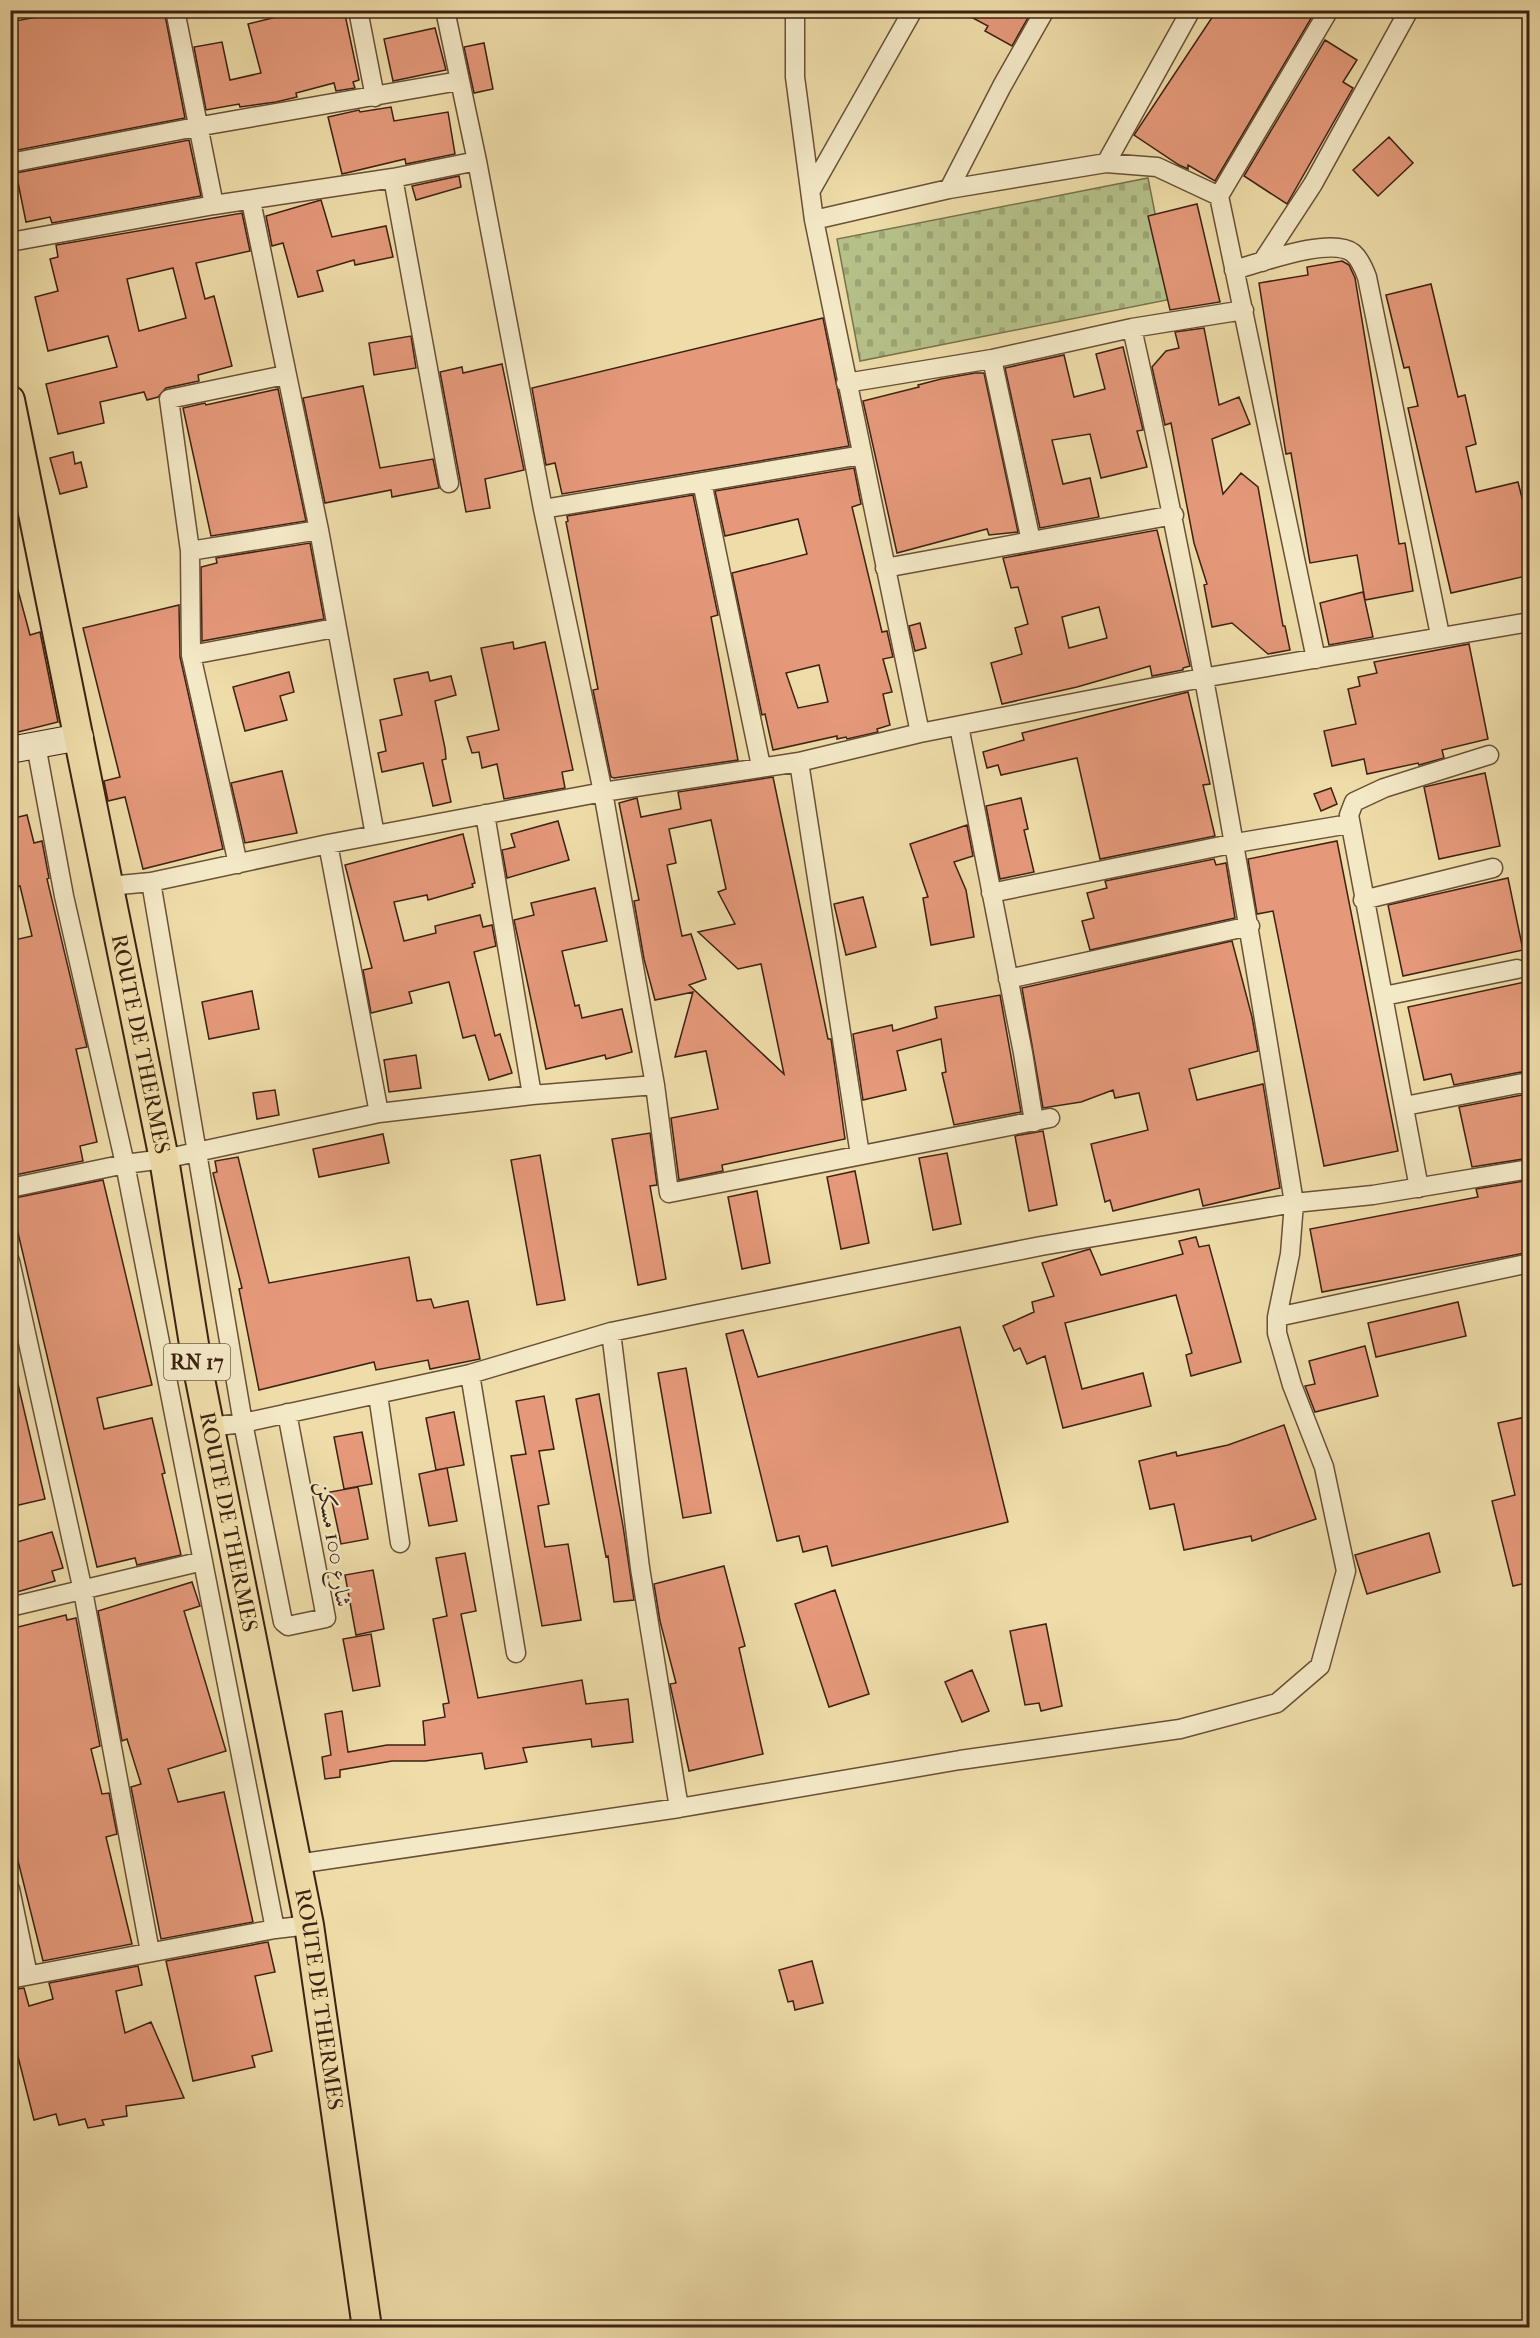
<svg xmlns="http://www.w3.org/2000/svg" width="1540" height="2338" viewBox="0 0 1540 2338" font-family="'IM FELL French Canon',Amiri,serif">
	<defs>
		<pattern id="cemetery-stones" width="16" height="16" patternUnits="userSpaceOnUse" patternTransform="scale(1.5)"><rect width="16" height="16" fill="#b6c28a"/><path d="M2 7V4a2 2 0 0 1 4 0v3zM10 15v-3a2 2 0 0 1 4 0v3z" fill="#9da676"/></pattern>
	</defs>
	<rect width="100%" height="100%" fill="#eedda9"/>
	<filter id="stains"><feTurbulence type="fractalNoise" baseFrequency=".00333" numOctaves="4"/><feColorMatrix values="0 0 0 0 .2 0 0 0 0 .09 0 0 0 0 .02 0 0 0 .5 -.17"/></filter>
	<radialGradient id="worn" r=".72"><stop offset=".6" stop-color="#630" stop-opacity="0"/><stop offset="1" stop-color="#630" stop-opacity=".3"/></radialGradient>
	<!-- cemetery -->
	<path fill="url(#cemetery-stones)" stroke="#7a724e" stroke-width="1.5" d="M1148,178L1172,299L860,361L837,239Z"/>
	<!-- building -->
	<path fill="#e5997a" stroke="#3d2113" stroke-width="1.5" fill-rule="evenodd" d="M74,10H164L185,118L18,150L10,121V22Z
		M280,10H344L359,80L353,82L355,88L336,91L334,83L296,93L297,97L276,102L240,107L239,104L206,110L194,47L222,42L230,80L261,73L248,24L281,16Z
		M958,10H1024L1030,14L1012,46L985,31L988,26Z
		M1217,10H1316L1215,181L1188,165V169L1179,165L1134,135Z
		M435,28L446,70L393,81L384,39Z
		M1325,40L1357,60L1343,82L1353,88L1287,204L1244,176Z
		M484,43L493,89L474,93L464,47Z
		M391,107L394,121L448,112L455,154L406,164L405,159L342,174L328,117L359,110L360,112Z
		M1389,137L1413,163L1378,196L1353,170Z
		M189,140L201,196L52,223L50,217L26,222L16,173Z
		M459,176L461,187L416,200L412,186Z
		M321,200L332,237L386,226L393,257L355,265L354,260L317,271L323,291L298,297L283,243L272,246L266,216Z
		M1197,204L1220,302L1170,310L1148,216Z
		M242,213L250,251L196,263L205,299L214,296L232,366L198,375L199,381L166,388L158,397L147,400L144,392L100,402L104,423L58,434L46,384L117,367L108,336L48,351L35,297L58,291L50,259L58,257L56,245ZM173,268L186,318L139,331L127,279Z
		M1342,261L1349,265L1355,278L1399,544L1405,543L1413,591L1365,600L1357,555L1310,563L1291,453L1286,454L1259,283L1308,275L1307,267Z
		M1431,284L1458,397L1465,395L1476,444L1466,447L1476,492L1518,482L1530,530V575L1451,593L1408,408L1418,406L1409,367L1404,368L1386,295Z
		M823,318L849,446L562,494L555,463L546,465L532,388Z
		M1204,328L1219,405L1239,397L1250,424L1212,439L1223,494L1241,473L1258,487L1283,626H1285L1290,650L1268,654L1232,623L1212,627L1204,585L1207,584L1194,543L1171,423L1165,425L1152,367L1166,351L1179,348L1175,332Z
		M411,336L416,368L374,375L369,343Z
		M1123,347L1143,430L1137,431L1147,467L1101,478L1090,434L1052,440L1063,484L1090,478L1099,517L1040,528L1005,368L1064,355L1074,397L1105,389L1096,354Z
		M502,364L524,470L485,479L490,508L466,512L440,372L462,367L463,373Z
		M975,373H984L1018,532L989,535L987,529L897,553L863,401L919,387L918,385L941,379Z
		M363,386L380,468L433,459L439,488L392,497L391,490L325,503L303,398Z
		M278,389L306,521L211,536L183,408L205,403L206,405Z
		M73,452L75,464L81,462L87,487L60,494L50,458Z
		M854,468L861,504L852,507L882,632L887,631L893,657L883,659L892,692L883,694L890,725L877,729L878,732L847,739L846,737L837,739V736L773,750L765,714L762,715L732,573L807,554L798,519L725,536L715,491ZM819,665L828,702L798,708L786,673Z
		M693,495L718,615L711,617L738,760L614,778L611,777L593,690L598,689L566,522L568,521L567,516Z
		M1157,530L1190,666L1183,668V670L1152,676L1150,666L1077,687L1002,704L991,663L1022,654L1015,628L1028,624L1018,587L1011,588L1003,558ZM1099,607L1107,638L1069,648L1062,617Z
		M310,543L324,619L202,641L201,567L217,563L216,558Z
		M16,583L30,635L40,632L58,722L10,734V584Z
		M1363,592L1373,637L1329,645L1320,603Z
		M179,605L180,657L223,849L143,869L125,797L108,801L104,781L120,777L83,628Z
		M920,623L926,648L915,651L909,626Z
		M513,642L514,649L545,642L573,770L562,772L565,788L504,799L497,764L482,768L479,752L472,753L467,737L499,730L481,648Z
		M1469,644L1488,739L1442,750L1444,758L1419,765L1418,763L1367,774L1364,759L1332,766L1324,731L1356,724L1348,689L1360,686L1358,677L1377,673L1374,662Z
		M289,672L294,692L280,696L287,720L245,731L233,687Z
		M428,672L430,681L451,676L456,695L435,701L445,748L446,759L442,760L451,802L433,806L423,763L382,772L378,753L386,751L380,720L402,715L394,679Z
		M1188,692L1210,784L1203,785L1215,836L1100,859L1077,758L1001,775L998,765L987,768L983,752L1024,740L1022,733Z
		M282,771L297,833L245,843L231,783Z
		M1485,773L1500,846L1439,859L1424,787Z
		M773,777L828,1039H831L845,1139L722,1165L723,1171L679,1180L671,1118L718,1109L706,1051L675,1057L693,992L655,1000L644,959L634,901L639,900L619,803L637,798L641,817L681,809L678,792ZM711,820L726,889L718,892L735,924L698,932L738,969L761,964L784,1074L689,985L706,979L691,934L682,936L667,865L676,863L669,829Z
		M1331,788L1337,804L1321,811L1314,794Z
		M1021,798L1028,829L1024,830L1034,872L1000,879L986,806Z
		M27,815L34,843L42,841L49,878L47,879L87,1047L76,1049L97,1142L80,1146L83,1161L10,1176V941L32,936L20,886L10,888V819Z
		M558,821L569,860L507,878L502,850L515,847L511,834Z
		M967,825L973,856L954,862L966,890L974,937L931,945L923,898L928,897L910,844Z
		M463,834L475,883L472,884L473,887L428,900L427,895L394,902L404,941L436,933L435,926L480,915L483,927L492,925L496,946L474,952L495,1036L500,1034L512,1073L489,1080L475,1035L463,1038L449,982L409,992L412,1003L371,1013L363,970L372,968L345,865Z
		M1337,841L1398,1151L1324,1166L1273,911L1257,914L1248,859Z
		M1214,859L1216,865L1226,863L1235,918L1090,950L1082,921L1094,918L1087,893L1107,888L1105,881Z
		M1508,878L1523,950L1403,976L1388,905Z
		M595,888L607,941L562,951L575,1006L579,1005L582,1018L622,1009L632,1052L606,1059L605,1055L546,1069L514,920L534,915L531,903Z
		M863,897L876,947L846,955L834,904Z
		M1232,941L1252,1017L1258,1051L1189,1069L1197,1100L1263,1084L1280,1188L1203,1206L1199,1189L1113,1211L1110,1200L1105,1202L1091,1144L1148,1130L1139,1093L1115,1098L1113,1090L1081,1102L1043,1108L1022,988Z
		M1530,981V1073L1521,1072L1454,1085L1451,1074L1424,1080L1408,1007Z
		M252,991L259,1029L209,1039L202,1002Z
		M1000,995L1021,1112L954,1125L942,1073L946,1072L941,1039L897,1051L906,1090L863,1100L853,1034L892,1025L893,1031L937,1018L935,1007Z
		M416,1055L421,1088L389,1092L384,1060Z
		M275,1090L279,1115L257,1119L253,1093Z
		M1522,1095L1530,1096V1158L1472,1167L1459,1107Z
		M1043,1131L1057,1205L1029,1211L1015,1136Z
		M650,1133L657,1185L650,1186L666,1279L638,1285L612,1139Z
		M383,1134L389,1163L319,1177L313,1149Z
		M947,1153L961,1224L933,1230L919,1158Z
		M540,1155L565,1300L537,1305L511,1160Z
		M238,1157L269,1283L409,1257L417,1301L431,1299L434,1308L468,1301L480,1359L430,1369L428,1360L376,1370L374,1362L259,1390L239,1289L242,1288L213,1173L217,1172L215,1161Z
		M855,1171L869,1243L841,1249L827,1177Z
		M103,1180L152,1385L97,1398L104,1429L152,1418L165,1473L162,1474L181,1555L137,1565L135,1558L97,1567L10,1199Z
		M1530,1180V1252L1322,1292L1310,1229L1478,1197L1476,1189Z
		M757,1191L770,1263L742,1269L728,1197Z
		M1196,1237L1199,1247L1209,1245L1241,1362L1191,1376L1186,1355L1192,1353L1176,1295L1065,1323L1082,1389L1143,1373L1151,1406L1063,1428L1045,1356L1027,1364L1020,1348L1014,1351L1003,1326L1034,1312L1032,1302L1054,1296L1042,1263L1090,1249L1101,1275L1183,1254L1179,1241Z
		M1458,1302L1466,1336L1376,1357L1368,1323Z
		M960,1327L1008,1522L832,1566L827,1546L803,1552L799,1536L777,1541L726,1334L743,1330L758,1377Z
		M1365,1346L1378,1396L1315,1412L1305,1386L1315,1384L1309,1361Z
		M686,1368L711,1513L683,1518L658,1373Z
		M17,1380L45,1499L10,1507V1381Z
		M599,1394L623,1526L634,1600L614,1602L608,1556L606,1557L576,1399Z
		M544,1396L554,1449L539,1451L549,1504L538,1506L545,1547L568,1544L581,1620L542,1626L511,1456L526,1454L516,1401Z
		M454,1412L464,1465L436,1470L426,1418Z
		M1530,1416V1582L1513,1586L1492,1501L1515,1495L1498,1423Z
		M1284,1425L1316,1519L1252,1541L1251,1536L1184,1550L1174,1504L1150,1509L1139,1461L1176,1452L1177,1456L1228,1445Z
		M362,1432L372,1484L344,1489L334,1437Z
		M447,1468L457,1521L429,1526L419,1474Z
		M358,1487L368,1539L341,1544L330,1492Z
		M52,1532L63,1568L52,1571L55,1581L10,1594V1544Z
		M1429,1533L1440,1572L1367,1594L1355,1555Z
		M465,1553L476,1611L461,1614L478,1698L582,1680L586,1704L628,1699L633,1742L592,1747L591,1739L523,1748L527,1762L485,1769L482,1753L425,1761H392L340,1770V1777L325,1779L322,1757L331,1755L325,1714L342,1711L348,1752L387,1745H425L423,1721L445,1717L443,1704L449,1703L433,1619L447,1616L436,1558Z
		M724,1566L745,1646L739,1648L763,1754L689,1771L670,1684L676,1683L660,1621L654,1584Z
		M373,1570L384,1629L356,1635L345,1575Z
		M192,1582L200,1606L184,1611L226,1751L168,1769L178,1802L224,1792L253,1922L161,1939L131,1787L141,1784L127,1739L122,1741L98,1611Z
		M835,1590L869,1694L829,1707L795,1604Z
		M66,1615L67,1620L76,1618L100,1746L91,1749L102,1794L109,1793L117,1834L106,1837L132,1944L43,1961L10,1829V1629Z
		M1046,1624L1062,1706L1041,1711L1039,1703L1025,1705L1010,1631Z
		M371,1634L380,1686L353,1691L343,1639Z
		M972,1670L989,1711L962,1722L945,1682Z
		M268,1942L275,1972L255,1976L272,2051L252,2056L255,2067L193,2081L166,1961Z
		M812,1961L823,2003L795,2010L793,2001L788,2002L779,1970Z
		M138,1966L142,1985L116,1991L125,2033L151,2022L184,2098L126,2106L127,2116L102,2120L104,2125L88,2128L85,2119L59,2125L56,2114L34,2120L10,2025V1990L24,1988L29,2006L53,1999L49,1983Z"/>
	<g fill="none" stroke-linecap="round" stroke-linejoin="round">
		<!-- street casing -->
		<g stroke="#695038" stroke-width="21">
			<path id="street" d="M175,10L214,205
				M358,10L375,97
				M445,10L477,161L543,509L603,792L655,1085L669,1193L1050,1118
				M795,10V77L814,220L920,733
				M10,163L196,127L459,81
				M1106,163L1191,10
				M393,178L449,483
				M949,189L1002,86L1045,10
				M811,190L913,10
				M1219,196L1316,659
				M251,201L319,530L375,835
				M814,220L949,189L1106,163L1157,167L1219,196L1329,10
				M10,242L214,205L393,178L477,161
				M1262,262L1313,184L1409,10
				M1234,270C1260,263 1331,236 1353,253C1360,259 1364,269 1367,277L1440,635
				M992,359L1031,541
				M846,383L992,359L1132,328L1244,310
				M702,482L761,766
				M543,509L862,455
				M190,551L169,399L285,375
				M885,568L1174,515
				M191,655L335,628
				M959,726L1023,1053L1034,1122
				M36,745L64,896L125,1164L275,1929
				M799,762L860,1155
				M485,814L532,1095
				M328,844L379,1113
				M238,864L191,655L190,551L319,530
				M151,882L243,1423L283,1622L288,1626L326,1618L287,1413
				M109,886L151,882L328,844L603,792L799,762L920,733L1202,678L1530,622
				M991,893L1236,843L1349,824
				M1363,900L1493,868
				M1008,979L1250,926
				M1384,996L1517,969
				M1405,1106L1523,1083L1530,1085
				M10,1188L125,1164L164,1159L379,1113L532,1095L655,1085
				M1419,1188L1349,815L1354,802L1384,788L1489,755
				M10,1261L83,1591L150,1952
				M1277,1317L1530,1263
				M611,1332L640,1568L679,1808
				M470,1374L516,1653
				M378,1395L400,1543
				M209,1427L243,1423L470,1374L611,1332L698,1314L1041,1246L1294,1203L1373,1195L1530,1169
				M10,1607L203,1561
				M297,1864L679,1808L960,1760L1180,1729L1277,1703L1320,1666L1346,1571L1324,1467L1292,1385L1277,1333V1317L1290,1254L1294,1203C1247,910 1197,618 1132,328
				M10,1889L28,1975
				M10,1979L275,1929L309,1925"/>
		</g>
		<!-- secondary casing -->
		<g stroke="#3d2113" stroke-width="28">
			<path id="secondary" d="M10,750L80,737"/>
		</g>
		<!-- primary casing -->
		<g stroke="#3d2113" stroke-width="32">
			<g id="primary">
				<path id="s1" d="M10,400L164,1159L198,1369L309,1925L367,2328"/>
			</g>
		</g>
		<!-- street -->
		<use href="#street" stroke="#f4e9c7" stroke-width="18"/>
		<!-- secondary -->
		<use href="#secondary" stroke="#f4e9c7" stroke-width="26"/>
		<!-- primary -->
		<use href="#primary" stroke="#eedda9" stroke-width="28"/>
	</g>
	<g text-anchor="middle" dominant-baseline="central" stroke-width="4.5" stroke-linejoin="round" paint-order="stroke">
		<!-- shield labels -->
		<rect fill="#f4e9c7" stroke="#745d49" stroke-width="1.5" x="164" y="1344" width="66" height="36" rx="4.5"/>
		<g font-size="21" font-weight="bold" fill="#3d2113">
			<text x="197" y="1362">RN 17</text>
		</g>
		<!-- street labels -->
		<g font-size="22" fill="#3d2113" stroke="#f4e9c7">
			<text stroke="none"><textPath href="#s1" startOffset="657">ROUTE DE THERMES</textPath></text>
			<text stroke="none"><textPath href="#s1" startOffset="1143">ROUTE DE THERMES</textPath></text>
			<text transform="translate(334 1544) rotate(81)">شارع 100 مسكن</text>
			<text stroke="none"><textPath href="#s1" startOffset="1629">ROUTE DE THERMES</textPath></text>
		</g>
	</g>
	<!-- margin -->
	<rect width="1540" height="2338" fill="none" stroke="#eedda9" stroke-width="36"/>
	<rect x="12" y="12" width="1516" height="2314" fill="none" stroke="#3d2113" stroke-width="3"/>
	<rect x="18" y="18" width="1504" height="2302" fill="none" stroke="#3d2113" stroke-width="1.5"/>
	<rect width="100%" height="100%" filter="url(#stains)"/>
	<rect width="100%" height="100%" fill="url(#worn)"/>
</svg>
